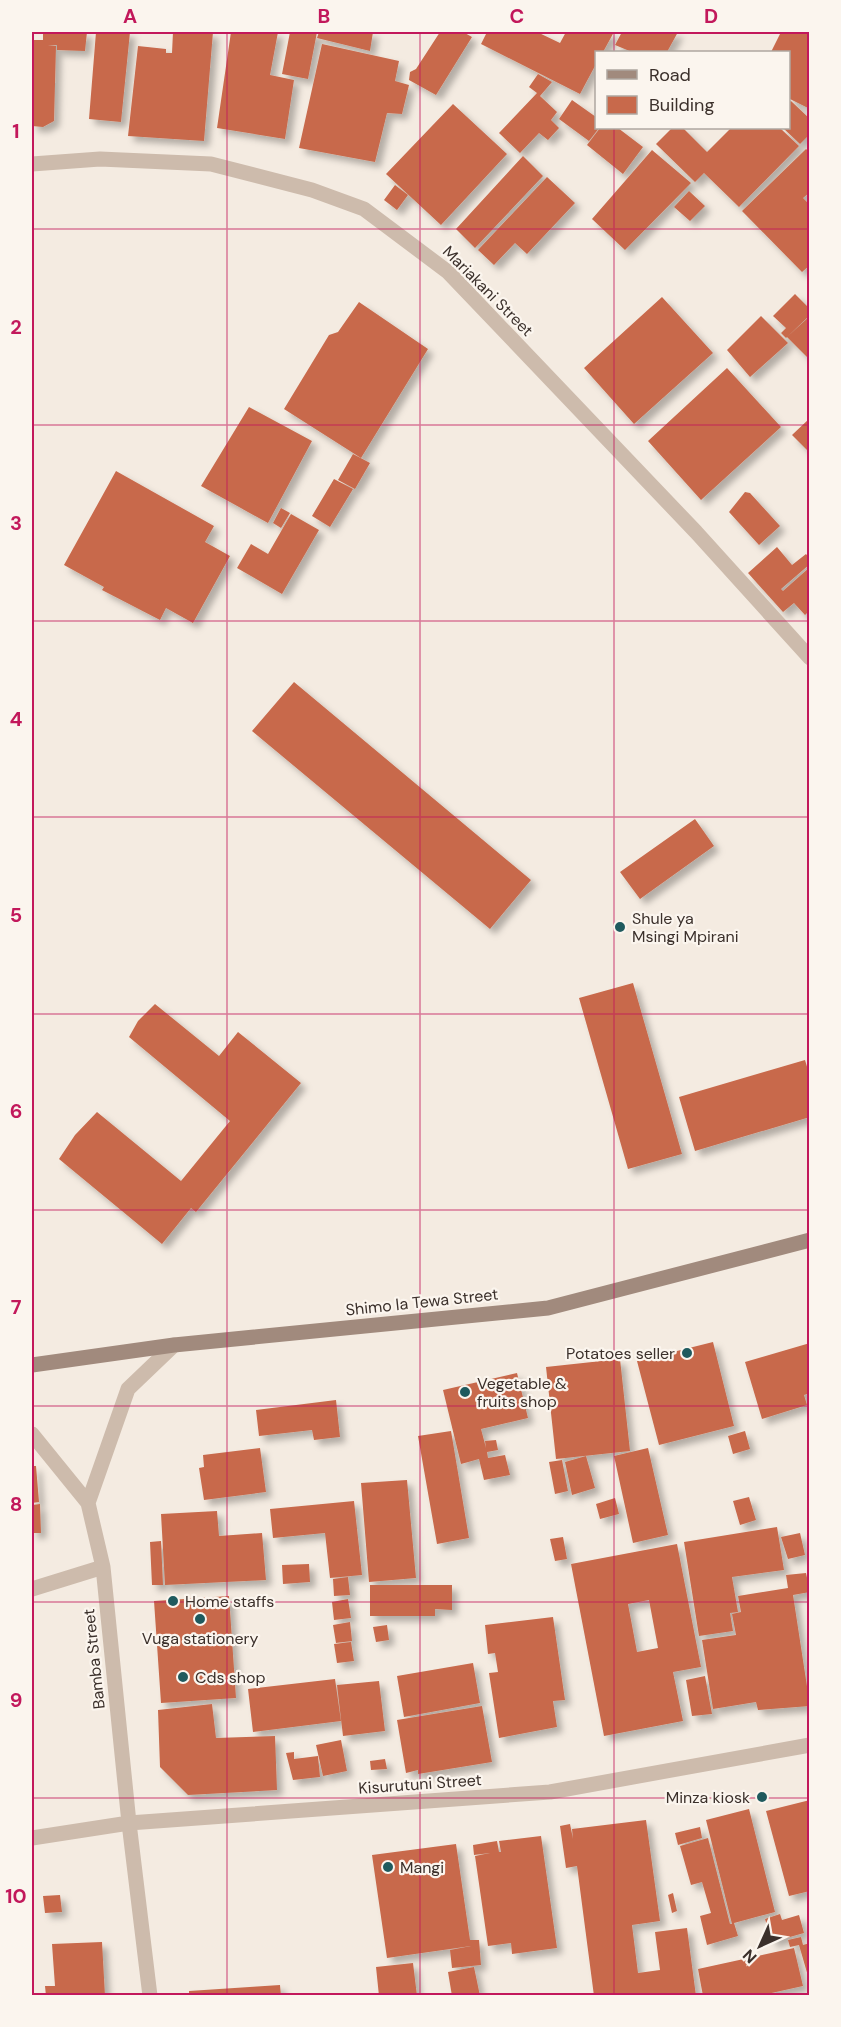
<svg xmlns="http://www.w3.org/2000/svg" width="841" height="2027" viewBox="0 0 841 2027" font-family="'DM Sans',sans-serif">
	<defs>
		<filter id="shadow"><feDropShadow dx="5.5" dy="5.5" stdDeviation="3" flood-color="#0004"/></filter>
	</defs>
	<rect width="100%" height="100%" fill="#f4ebe1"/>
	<!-- building -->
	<path fill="#c8694b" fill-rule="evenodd" filter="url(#shadow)" d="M43,32H87L85,51L57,50V45H48L56,46L54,121L43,127L32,126V40H43Z
		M96,32H130L121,122L89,119Z
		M173,32H213L204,141L128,136L138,46L166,49V53H172Z
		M231,32H278L270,75L294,80L285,139L217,128Z
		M290,32H317L308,79L282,74Z
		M319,32H373L370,51L317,38Z
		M440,32H463L472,37L436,95L409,80L410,72L416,69Z
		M487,32H537L560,43L566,32H614L603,52H596V64L580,94L481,44Z
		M622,32H678L667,52H632L615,45Z
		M781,32H810V109L788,98V52H771Z
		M322,44L399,61L395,81L409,85L402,114L387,113L375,162L299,148Z
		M538,74L552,82L540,96L557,112L551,120L559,128L548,140L539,133L520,153L499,133L537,93L529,87Z
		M572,100L596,117V128H599L589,141L559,119Z
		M791,101L810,119V134L800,144L783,128H788V103Z
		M453,104L507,154L441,225L386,174Z
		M600,128H618L643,147L623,174L587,145Z
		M672,128H683L707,152L731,128H780L799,146L739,207L704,173L695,182L656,144Z
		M806,149L810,152V192L803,198L810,205V265L802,272L742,211Z
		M652,150L691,183L625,250L592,219Z
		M523,156L543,176L475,248L456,229Z
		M547,177L575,203L527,254L515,243L494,265L478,250Z
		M395,185L408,195L397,210L384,200Z
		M689,191L705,206L690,221L674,207Z
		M795,294L810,309V315L786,338L781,333L786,328L773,316Z
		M662,297L713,353L634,424L584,368Z
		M359,302L428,349L361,458L284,409L329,335L338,332Z
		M761,316L788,343L750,377L727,350Z
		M810,316V360L787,337Z
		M727,368L781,427L701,500L648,441Z
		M249,407L312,441L268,523L201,486Z
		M810,418V453L792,435Z
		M353,454L370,463L355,489L338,480Z
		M116,471L214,526L205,542L230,556L193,623L166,608L160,620L102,590L104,587L64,565Z
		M334,479L353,489L330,527L312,516Z
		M745,492L750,493L780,526L759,545L729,512Z
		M281,508L290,513L281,528L273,523Z
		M291,514L319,530L282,594L237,568L251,544L268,554Z
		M777,547L792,565L806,554L810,559V564L781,589L783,591L810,567V610L805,615L794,603L783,612L748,573Z
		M294,682L531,880L490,929L252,731Z
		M695,819L714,846L640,899L620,872Z
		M633,983L682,1154L628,1169L579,998Z
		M155,1004L219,1056L238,1032L301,1083L196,1212L191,1208L162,1244L59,1159L75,1135L97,1112L181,1181L230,1121L129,1037L138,1021Z
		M805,1060L810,1077V1117L695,1151L679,1097Z
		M713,1342L734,1426L659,1445L637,1361Z
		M810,1343V1393L804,1395L807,1405L762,1419L745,1362Z
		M620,1359L630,1451L556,1459L546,1367Z
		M517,1373L528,1418L481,1429L486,1448L485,1441L496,1440L498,1450L487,1452L488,1458L505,1455L510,1475L484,1480L479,1459L461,1464L443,1390Z
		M336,1400L340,1437L314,1440L312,1430L259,1436L256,1410Z
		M451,1431L469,1538L437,1544L418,1436Z
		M745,1431L750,1449L733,1454L728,1436Z
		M260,1448L266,1492L204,1500L199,1468L204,1467L203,1455Z
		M648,1448L668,1535L633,1543L614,1456Z
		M586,1456L595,1488L572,1495L565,1462Z
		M562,1460L568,1491L555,1494L549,1462Z
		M32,1466H36L39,1502L32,1503Z
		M407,1480L416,1578L369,1582L361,1483Z
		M749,1497L756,1520L740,1525L733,1501Z
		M615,1498L619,1514L600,1519L596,1504Z
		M354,1501L362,1575L330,1578L325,1533L273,1538L270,1509Z
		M40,1504L41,1533H32V1505Z
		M217,1511L219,1536L262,1533L266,1580L165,1585L161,1514Z
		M777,1527L784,1570L732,1577L738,1612L730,1613L733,1631L699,1636L684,1542Z
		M800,1533L805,1555L788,1559L781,1537Z
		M563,1537L567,1559L555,1561L550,1539Z
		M161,1541L163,1585H152L150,1542Z
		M677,1544L701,1667L673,1672L683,1721L604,1736L571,1564ZM649,1600L658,1648L637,1652L628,1604Z
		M309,1564L310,1582L283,1584L282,1565Z
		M806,1573L810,1592L793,1595L810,1706L758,1710L756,1702L713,1709L702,1640L736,1635L732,1614L741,1612L738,1596L788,1588L786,1575Z
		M348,1577L350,1595L334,1596L333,1579Z
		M370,1585H452V1610L435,1609V1616H370Z
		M229,1596L236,1698L161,1703L154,1601Z
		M348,1599L351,1618L334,1620L332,1602Z
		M553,1617L565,1700L553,1701L557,1727L499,1738L489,1673L498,1672L495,1653L488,1654L485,1625Z
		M350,1622L352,1641L336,1643L333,1625Z
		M387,1625L389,1640L376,1642L373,1627Z
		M351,1642L354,1661L337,1663L334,1644Z
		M473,1663L480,1703L404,1717L397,1676Z
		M705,1676L712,1714L692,1716L686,1680Z
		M335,1679L341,1721L253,1732L248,1689Z
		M379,1681L385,1731L343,1736L337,1685Z
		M212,1704L216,1738L275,1736L277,1790L188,1795L160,1767L158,1710Z
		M482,1706L492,1762L418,1774V1770L406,1773L397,1720Z
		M341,1740L347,1771L323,1776L316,1745Z
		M294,1752V1759L318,1756L320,1777L293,1780L286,1753Z
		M385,1759L387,1769L371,1770L370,1761Z
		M810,1800V1891L789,1896L766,1811Z
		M749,1809L775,1912L734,1923L738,1936L707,1945L700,1916L711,1913L702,1882L691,1885L680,1846L708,1838L730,1924H732L706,1820Z
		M646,1820L660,1921L632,1925L638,1973L660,1970L655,1932L687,1928L696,1996H594L577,1866L566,1868L560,1826L570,1824L573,1839L572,1829Z
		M700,1827L702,1838L678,1845L675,1833Z
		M541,1836L557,1948L512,1954L511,1943L488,1946L475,1856L490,1853L474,1855L473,1845L497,1841L499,1852H501L499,1841Z
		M456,1844L470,1940H479L481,1965L452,1968L450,1950L471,1946L387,1958L372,1855Z
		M673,1893L677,1911L672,1913L668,1895Z
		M60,1895L62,1912L45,1913L43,1896Z
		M780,1914L782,1920L799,1915L804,1933L772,1942L765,1919Z
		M801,1937L803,1945L810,1943V1983L799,1945L790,1947L788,1940Z
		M102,1942L105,1996H46L45,1986H55L52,1944Z
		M794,1948L803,1986L758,1996H703L698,1969Z
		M413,1963L417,1996H379L376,1967Z
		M474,1967L480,1996H452L448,1972Z
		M280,1985L281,1996H189V1991Z"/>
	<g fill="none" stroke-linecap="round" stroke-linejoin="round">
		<!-- street -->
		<path stroke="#cdbbac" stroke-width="15" d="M32,164L100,159L211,164L312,190L364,209L448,272L696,532L810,658
			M32,1434L88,1503
			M32,1589L103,1567
			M32,1838L129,1823L550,1792L810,1745
			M150,1996L129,1823L103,1567L88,1503L128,1389L174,1345"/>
		<!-- secondary -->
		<path stroke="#a18a7d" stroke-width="15" d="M32,1365L174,1345L548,1308L810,1240"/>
	</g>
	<!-- grid -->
	<path fill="none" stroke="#c2185b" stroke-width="1.5" stroke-opacity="0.55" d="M227,32V1996M420,32V1996M614,32V52M614,128V1996M32,229H810M32,425H810M32,621H810M32,817H810M32,1014H810M32,1210H810M32,1406H810M32,1602H810M32,1798H810"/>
	<!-- markers -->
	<g fill="#1f5a5e" stroke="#fbf5ee" stroke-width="2">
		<circle cx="620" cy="927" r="6"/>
		<circle cx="687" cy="1353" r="6"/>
		<circle cx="465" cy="1392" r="6"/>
		<circle cx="173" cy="1601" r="6"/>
		<circle cx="200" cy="1619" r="6"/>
		<circle cx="183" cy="1677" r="6"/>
		<circle cx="762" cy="1797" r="6"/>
		<circle cx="388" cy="1867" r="6"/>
	</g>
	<g text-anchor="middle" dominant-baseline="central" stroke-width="4.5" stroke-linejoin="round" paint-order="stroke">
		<!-- street labels -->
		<g font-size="16" fill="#3b302b" stroke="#fbf5ee">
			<text transform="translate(488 291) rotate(45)">Mariakani Street</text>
			<text transform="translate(422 1302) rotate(-6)">Shimo la Tewa Street</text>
			<text transform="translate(94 1659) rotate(-96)">Bamba Street</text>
			<text transform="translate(420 1784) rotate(-4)">Kisurutuni Street</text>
		</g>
		<!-- poi labels -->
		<g font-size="16" fill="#3b302b" stroke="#fbf5ee" text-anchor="start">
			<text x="632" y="918">Shule ya<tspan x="632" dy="18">Msingi Mpirani</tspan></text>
			<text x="675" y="1353" text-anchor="end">Potatoes seller</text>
			<text x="477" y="1383">Vegetable &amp;<tspan x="477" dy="18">fruits shop</tspan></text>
			<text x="185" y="1601">Home staffs</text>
			<text x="200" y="1638" text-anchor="middle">Vuga stationery</text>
			<text x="195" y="1677">Cds shop</text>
			<text x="750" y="1797" text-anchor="end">Minza kiosk</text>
			<text x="400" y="1867">Mangi</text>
		</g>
	</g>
	<!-- border -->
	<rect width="841" height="2027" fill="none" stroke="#fbf5ee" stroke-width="66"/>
	<!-- legend -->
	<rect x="595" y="51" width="195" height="78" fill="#fbf5ee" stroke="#aea6a0" stroke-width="1.5"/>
	<rect x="607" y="70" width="30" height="9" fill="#a18a7d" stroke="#aea6a0" stroke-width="1.5"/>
	<text x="649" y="81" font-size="18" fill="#3b302b">Road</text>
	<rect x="607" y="96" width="30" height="18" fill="#c8694b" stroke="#aea6a0" stroke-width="1.5"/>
	<text x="649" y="111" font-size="18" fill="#3b302b">Building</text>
	<!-- north arrow -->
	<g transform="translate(760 1946) rotate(225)" stroke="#fbf5ee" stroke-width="4.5" paint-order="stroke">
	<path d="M0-4.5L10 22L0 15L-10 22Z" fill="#3b302b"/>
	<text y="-9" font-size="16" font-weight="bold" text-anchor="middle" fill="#3b302b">N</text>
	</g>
	<rect x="33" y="33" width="775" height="1961" fill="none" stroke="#c2185b" stroke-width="2"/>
	<g font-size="20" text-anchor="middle" font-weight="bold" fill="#c2185b">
		<text x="130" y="23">A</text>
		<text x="324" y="23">B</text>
		<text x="517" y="23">C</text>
		<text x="711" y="23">D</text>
		<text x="16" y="138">1</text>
		<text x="16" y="334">2</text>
		<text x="16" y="530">3</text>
		<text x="16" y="726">4</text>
		<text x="16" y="922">5</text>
		<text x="16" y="1118">6</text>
		<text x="16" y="1314">7</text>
		<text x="16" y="1511">8</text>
		<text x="16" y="1707">9</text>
		<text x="16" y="1903">10</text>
	</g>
</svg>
